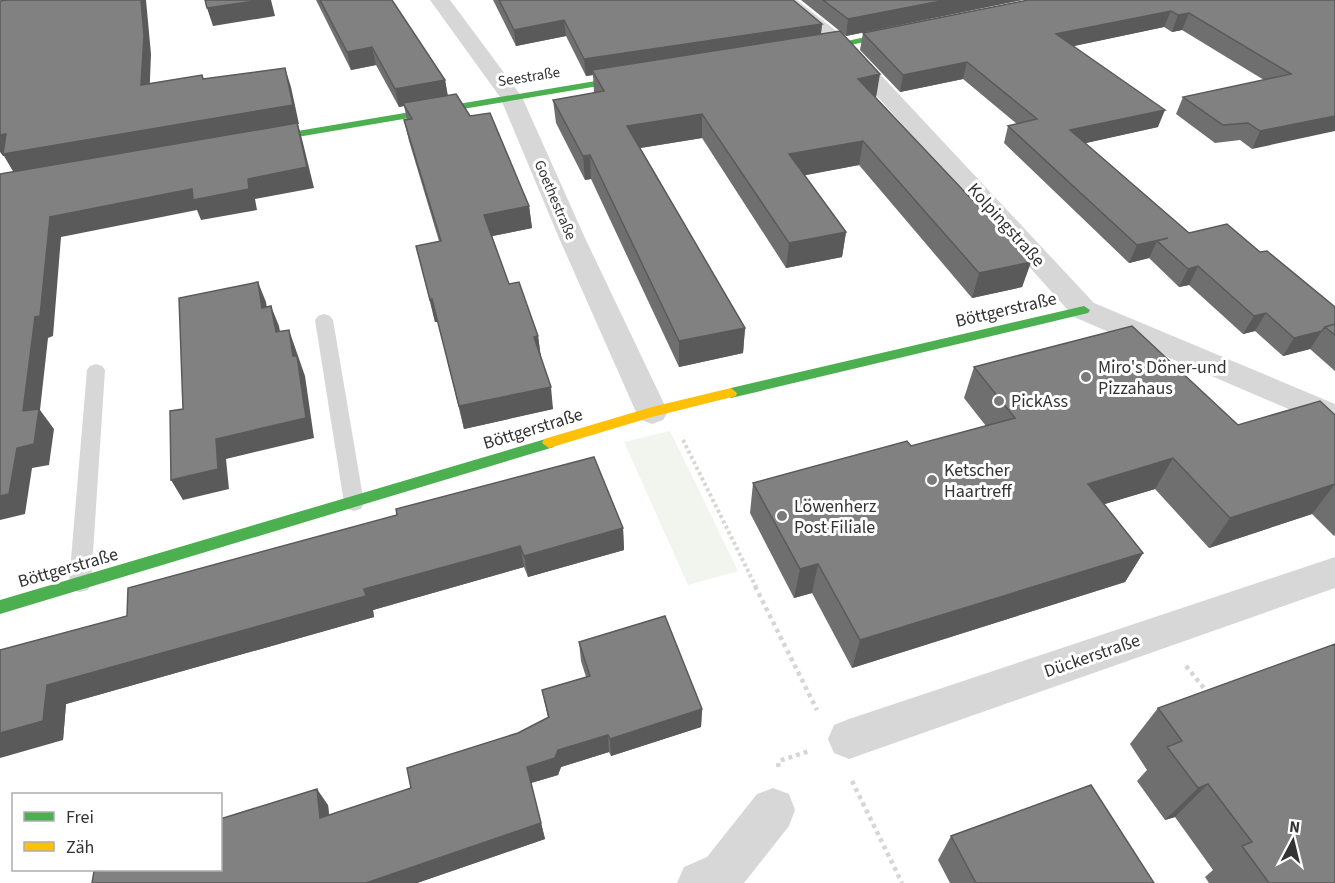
<svg xmlns="http://www.w3.org/2000/svg" width="1335" height="883" viewBox="0 0 1335 883" font-family="'Source Sans 3',sans-serif">
	<rect width="100%" height="100%" fill="#fff"/>
	<!-- green -->
	<path fill="#f1f5ed" d="M670,431L738,571L688,585L624,442Z"/>
	<g fill="none" stroke-linecap="round" stroke-linejoin="round">
		<!-- path-far1 -->
		<path stroke="#d6d6d6" stroke-width="4" stroke-dasharray="3 3" stroke-linecap="butt" d="M683,440L756,587"/>
		<!-- path -->
		<path stroke="#d6d6d6" stroke-width="4.5" stroke-dasharray="4 4" stroke-linecap="butt" d="M755,586L817,710
			M1186,666L1208,693
			M778,767L779,761L809,751
			M852,781L902,883"/>
		<!-- lane -->
		<path fill="#d7d7d7" fill-rule="evenodd" d="M324,314L330,316L333,320L364,503L361,509L354,511L347,509L344,503L315,320L318,316Z
			M96,364L102,366L105,370L91,583L88,590L80,592L72,590L69,583L87,370L90,366Z"/>
		<!-- street -->
		<path fill="#d7d7d7" fill-rule="evenodd" d="M430,0H450L522,97L585,238L668,412L663,420L652,424L641,420L636,412L559,238L500,97Z
			M775,0H797L849,41L1094,303L1335,404V429L1074,317L835,49Z
			M1335,557V588L849,759L834,753L828,739L834,725L849,719Z
			M773,788L789,794L795,810L789,826L744,883H677L684,867L707,857L757,794Z"/>
		<!-- fast -->
		<path fill="#4caf50" fill-rule="evenodd" d="M906,28L910,31L909,33L806,54L802,51Z
			M637,74L641,77L640,79L256,144L251,141L256,138Z
			M1084,306L1090,310L1088,313L731,398L725,393L731,388Z
			M549,438L554,439L556,443L554,447L0,614V600Z"/>
		<!-- slow -->
		<path fill="#ffc107" fill-rule="evenodd" d="M731,388L737,393L736,396L652,417L549,448L542,443L544,439L652,407Z"/>
	</g>
	<!-- wall -->
	<path fill="#6f6f6f" d="M316,0H392L445,80L448,96L529,206L532,228L492,236L509,284L538,336L541,358L553,409L464,429L438,322H435L416,246L439,241L409,141L404,120H407L404,106L399,107L376,65L351,70Z
		M493,0H793L822,24L821,34L876,98L1031,262L1022,287L972,298L859,165L804,175L846,232L842,257L786,268L702,138L640,148L745,328L743,353L679,367L591,179L585,180L556,123L553,100L594,93L593,75L586,76L566,36L516,46Z
		M801,0H1022L846,36Z
		M1028,0H1335L1252,149L1240,140L1215,143L1176,114L1183,97L1264,80L1182,30L1172,32L1164,27L1073,46L1158,127L1085,143L1189,233L1260,252L1335,307V371L1310,349L1283,356L1255,331L1243,334L1189,285L1179,287L1149,258L1129,263L1004,143L1008,126L1017,124L963,79L900,92L860,50L863,33Z
		M974,367L1238,425L1335,415V535L1334,536L1312,514L1209,548L1155,489L1104,504L1143,553L1125,582L852,668L812,593L794,598L750,513L753,483L911,446L986,426L964,398Z
		M623,528L624,550L528,577L524,567L373,610L374,617L66,704L63,740L0,650Z
		M579,642L702,709L701,727L611,756L609,752L561,767L558,775L531,783L545,839L417,883H92L328,805L329,815L411,788L518,733L548,718L542,690L586,677L581,661Z
		M1158,708L1335,883H1209L1205,877L1213,870L1175,817L1165,820L1137,781L1147,770L1130,744Z
		M951,836L1154,883H950L938,860Z"/>
	<!-- shaded-wall -->
	<path fill="#5a5a5a" d="M141,0H146L151,54L149,104L141,85Z
		M262,0H271L275,16L213,26L207,8Z
		M946,0H1022L846,36L848,19Z
		M1171,11L1164,27L1051,51L1056,34Z
		M1189,13L1182,30L1172,32L1178,15Z
		M564,20L566,36L516,46L514,30Z
		M822,24L820,40L592,70L593,75L586,76L584,59Z
		M372,47L376,65L351,70L347,52Z
		M967,62L963,79L900,92L903,75Z
		M285,68L291,87L299,124H298L303,143L314,188L255,199L257,210L201,220L197,210L61,237L53,336L48,338L40,410L54,429L49,465L32,468L25,514L0,520V496L23,411L35,317L50,217L192,189H249L14,173L4,156H3L0,152V135Z
		M880,74L876,98L858,79Z
		M445,80L448,98L403,103L404,106L399,107L395,89Z
		M1165,110L1158,127L1064,148L1070,130Z
		M702,114V138L628,150L627,126Z
		M1335,116V131L1252,149L1260,131Z
		M863,141L859,165L786,179L789,154Z
		M590,155L591,179L585,180L583,156Z
		M529,206L532,228L488,237L484,215Z
		M846,232L842,257L786,268L789,243Z
		M1157,241L1149,258L1129,263L1137,245Z
		M1031,262L1022,287L972,298L979,273Z
		M1198,266L1189,285L1179,287L1188,269Z
		M258,282L266,302L270,328L262,308Z
		M432,299L438,322H435L430,300Z
		M271,306L279,326L284,353L276,332Z
		M1266,313L1255,331L1243,334L1254,316Z
		M745,328L743,353L679,367V341Z
		M289,330L305,376L314,438L226,459L229,489L183,500L171,480L216,439L293,356Z
		M1322,331L1310,349L1283,356L1294,338Z
		M538,336L541,358L534,337Z
		M551,387L553,409L464,429L459,406Z
		M1173,458L1155,489L1072,514L1088,484Z
		M1335,484L1312,514L1209,548L1230,518Z
		M623,528L624,550L528,577L524,556Z
		M520,546L524,567L373,610L374,617L66,704L63,740L0,758V733L47,685L364,589Z
		M1143,553L1125,582L852,668L860,640Z
		M818,564L812,593L794,598L800,569Z
		M702,709L701,727L611,756L610,739Z
		M608,735L609,752L561,767L558,775L531,783L545,839L417,883H366L527,767L558,750Z
		M1208,784L1175,817L1165,820L1198,788Z
		M317,789L328,805L331,834L320,818Z"/>
	<!-- building -->
	<path fill="#818181" stroke="#5a5a5a" stroke-width="1.5" d="M6,0H141L144,36L141,85L202,75L203,79L285,68L293,105L3,154L6,134L0,135V1Z
		M205,0H262L207,8Z
		M320,0H392L445,80L395,89L372,47L347,52Z
		M499,0H793L822,24L584,59L564,20L514,30Z
		M823,0H946L848,19Z
		M1028,0H1335V116L1260,131L1248,123L1223,125L1183,97L1291,74L1189,13L1178,15L1171,11L1056,34L1165,110L1070,130L1189,233L1227,224L1260,252L1267,251L1335,307V324L1325,327L1322,331L1294,338L1266,313L1254,316L1198,266L1188,269L1157,241L1168,238L1137,245L1008,126L1037,119L967,62L903,75L863,33Z
		M840,31L880,74L858,79L1031,262L979,273L863,141L789,154L846,232L789,243L702,114L627,126L745,328L679,341L590,155L583,156L553,100L604,91L592,70Z
		M456,94L470,116L490,113L529,206L484,215L509,284L519,282L538,336L534,337L551,387L459,406L432,299L430,300L416,246L441,241L404,120L412,119L403,103Z
		M297,123L307,167L248,179L249,189L193,200L192,189L50,217L40,316L35,317L23,411L39,409L34,444L17,448L9,494L0,496V174Z
		M258,282L262,308L271,306L276,332L289,330L293,356H297L306,418L216,439L218,469L171,480L170,411L183,409L179,298Z
		M1335,324V335L1325,327Z
		M1132,326L1238,425L1320,401L1335,415V484L1230,518L1173,458L1088,484L1143,553L860,640L818,564L800,569L753,483L907,441L911,446L1015,418L974,367Z
		M594,457L623,528L524,556L520,546L364,589L366,596L47,685L43,721L0,733V650L127,616L128,588L397,515L396,509Z
		M665,616L702,709L610,739L608,735L558,750L555,758L527,767L541,823L366,883H92L94,871L98,870H220V819L317,789L320,818L411,788L407,768L518,733L549,717L542,690L590,676L579,642Z
		M1335,644V883H1269L1242,846L1252,842L1208,784L1198,788L1167,747L1182,741L1158,708Z
		M1091,785L1154,883H976L951,836Z"/>
	<!-- markers -->
	<g fill="#7a7a7a" stroke="#fff" stroke-width="2">
		<circle cx="1086" cy="377" r="6"/>
		<circle cx="999" cy="401" r="6"/>
		<circle cx="932" cy="480" r="6"/>
		<circle cx="782" cy="516" r="6"/>
	</g>
	<g text-anchor="middle" dominant-baseline="central" stroke-width="6" stroke-linejoin="round" paint-order="stroke">
		<!-- far-street labels -->
		<g font-size="15" fill="#333" stroke="#fff">
			<text transform="translate(529 77) rotate(-9)">Seestraße</text>
			<text transform="translate(555 200) rotate(67)">Goethestraße</text>
		</g>
		<!-- street labels -->
		<g font-size="18" fill="#333" stroke="#fff">
			<text transform="translate(1006 225) rotate(48)">Kolpingstraße</text>
			<text transform="translate(1006 310) rotate(-13)">Böttgerstraße</text>
			<text transform="translate(533 429) rotate(-17)">Böttgerstraße</text>
			<text transform="translate(68 568) rotate(-16)">Böttgerstraße</text>
			<text transform="translate(1092 656) rotate(-19)">Dückerstraße</text>
		</g>
		<!-- poi labels -->
		<g font-size="18" fill="#333" stroke="#fff" text-anchor="start">
			<text x="1098" y="367">Miro's Döner-und<tspan x="1098" dy="21">Pizzahaus</tspan></text>
			<text x="1011" y="401">PickAss</text>
			<text x="944" y="470">Ketscher<tspan x="944" dy="21">Haartreff</tspan></text>
			<text x="794" y="506">Löwenherz<tspan x="794" dy="21">Post Filiale</tspan></text>
		</g>
	</g>
	<!-- legend -->
	<rect x="12" y="793" width="210" height="78" fill="#ffffff" stroke="#adadad" stroke-width="1.5"/>
	<rect x="24" y="812" width="30" height="9" fill="#4caf50" stroke="#adadad" stroke-width="1.5"/>
	<text x="66" y="823" font-size="18" fill="#333333">Frei</text>
	<rect x="24" y="842" width="30" height="9" fill="#ffc107" stroke="#adadad" stroke-width="1.5"/>
	<text x="66" y="853" font-size="18" fill="#333333">Zäh</text>
	<!-- north arrow -->
	<g transform="translate(1293 841) rotate(7)" stroke="#ffffff" stroke-width="4.5" paint-order="stroke">
	<path d="M0-4.5L10 22L0 15L-10 22Z" fill="#333333"/>
	<text y="-9" font-size="16" font-weight="bold" text-anchor="middle" fill="#333333">N</text>
	</g>
</svg>
